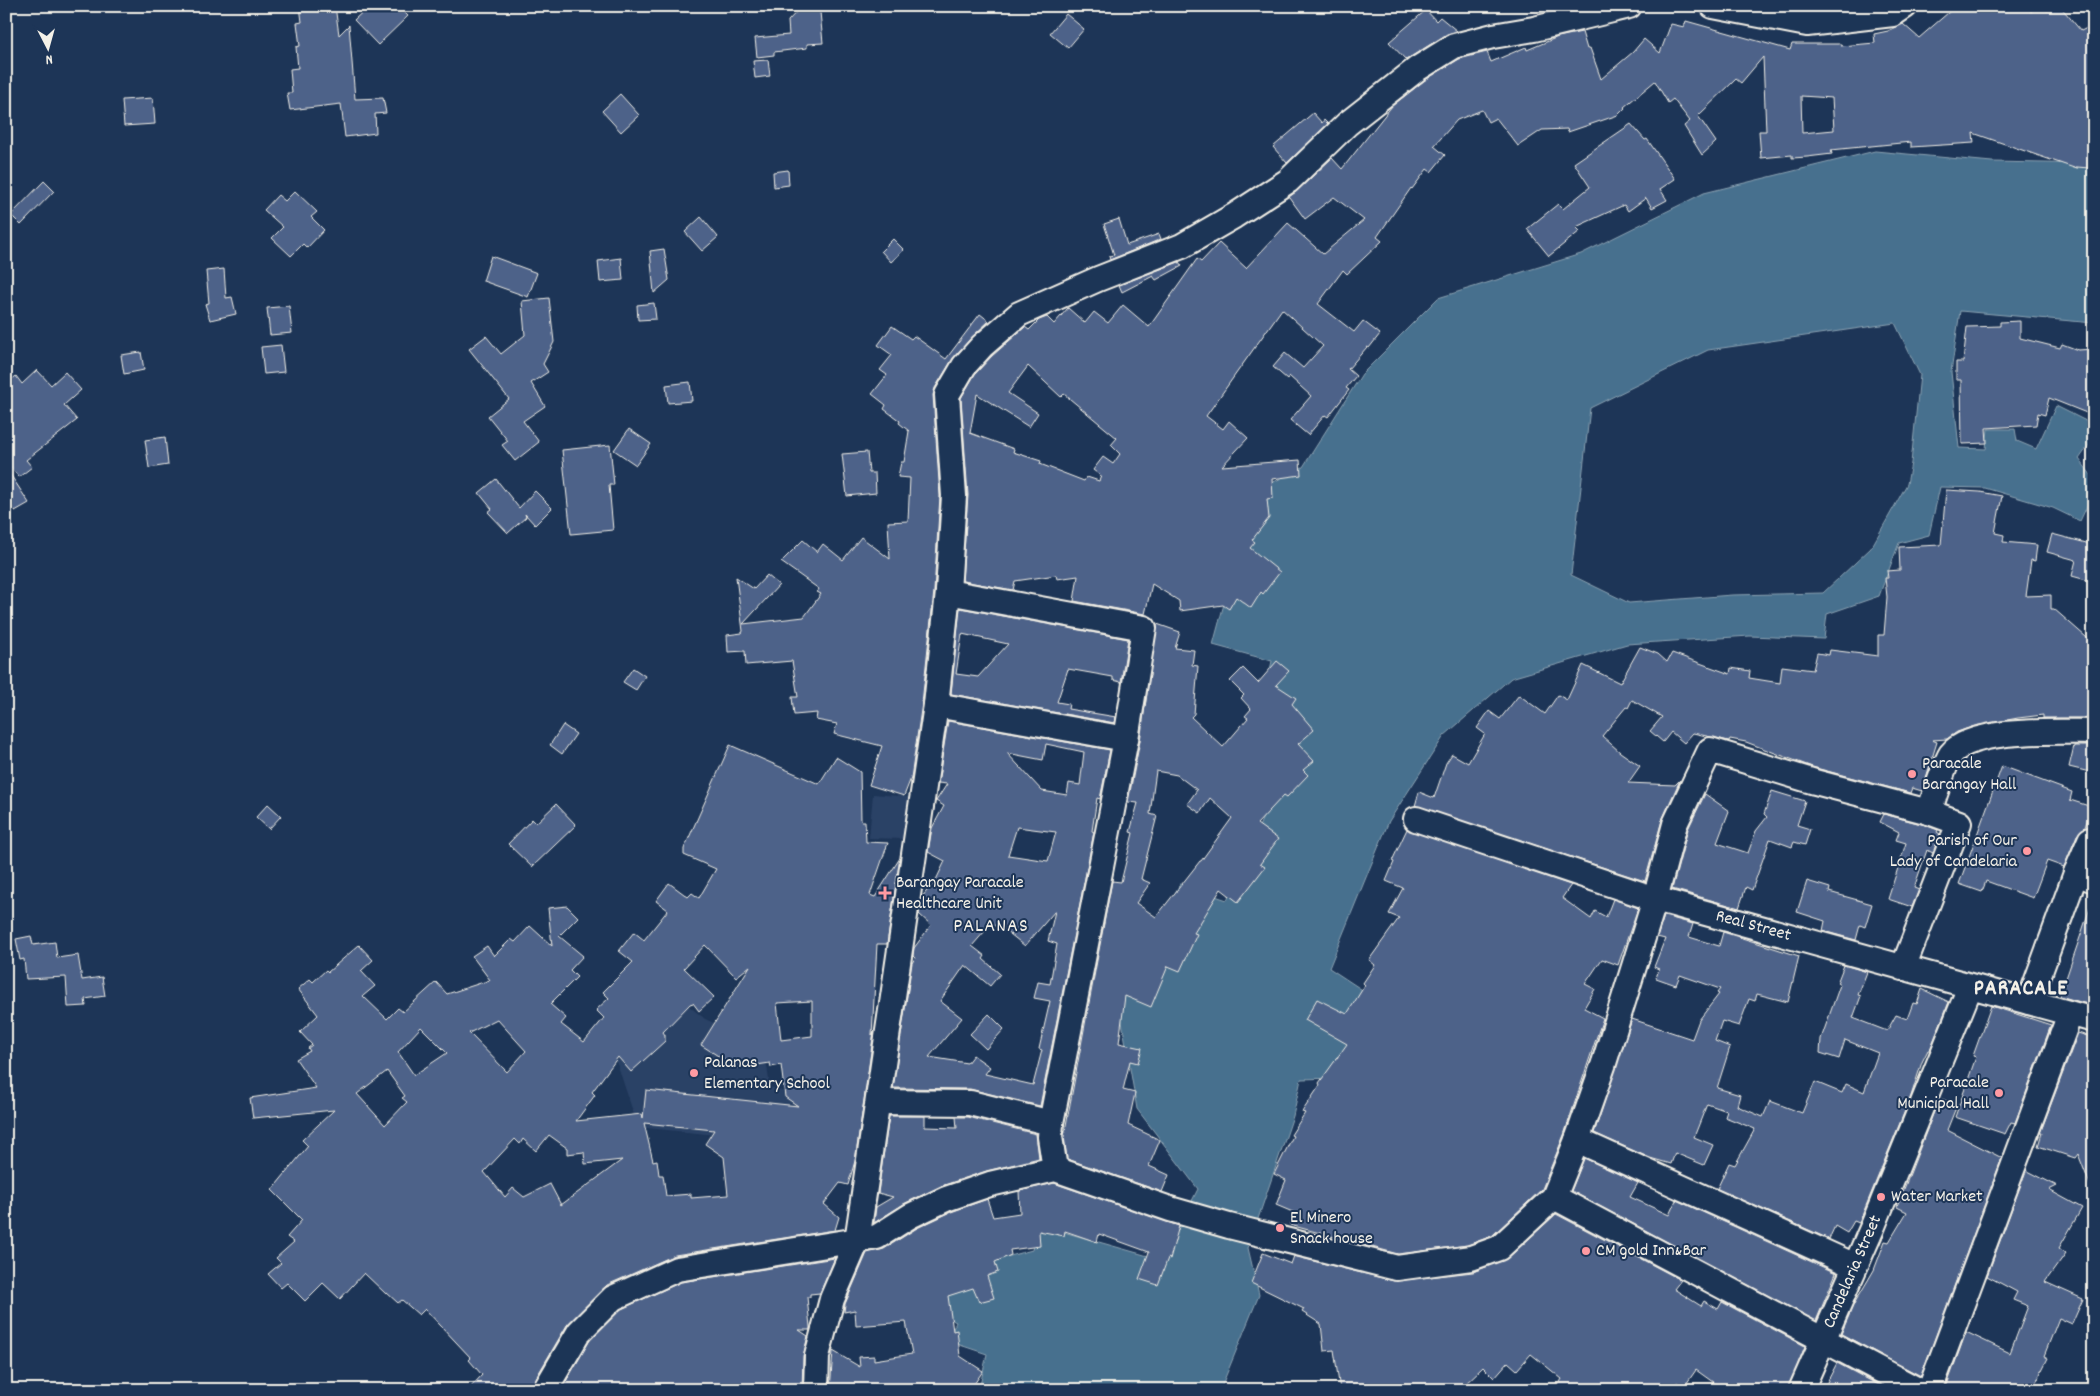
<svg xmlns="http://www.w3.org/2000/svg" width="2100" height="1396" viewBox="0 0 2100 1396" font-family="Dekko,sans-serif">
	<rect width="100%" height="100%" fill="#1d3557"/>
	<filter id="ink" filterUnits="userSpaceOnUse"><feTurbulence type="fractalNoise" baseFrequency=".02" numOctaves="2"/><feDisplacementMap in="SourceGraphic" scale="10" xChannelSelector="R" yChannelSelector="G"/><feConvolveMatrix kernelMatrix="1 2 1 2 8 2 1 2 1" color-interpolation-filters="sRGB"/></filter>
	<g filter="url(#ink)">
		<!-- built -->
		<path fill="#2b4266" d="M873,794L910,797L906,839L869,838Z
			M674,994L705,1019L764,1046L770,1087L822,1104L813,1145L638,1127L616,1060Z"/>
		<!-- water -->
		<path fill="#466f8e" stroke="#8ca3b2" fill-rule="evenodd" d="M1875,151L1992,162L2094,164V323L1960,311L1951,372L1959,448L1986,449L1988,429H2015L2017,441L2036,449L2056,406L2094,425V438L2079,459L2094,479V501L2090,500L2080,521L2053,508L1985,488L1940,487L1929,535L1899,543L1879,596L1827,614L1824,639L1750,636L1627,644L1511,678L1444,736L1389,821L1329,968L1373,997L1336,1078L1301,1079L1293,1116L1248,1248L1259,1295L1220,1390H979L987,1354L948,1341L956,1322L894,1288L1032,1250L1039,1225L1162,1260L1198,1189L1137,1109L1118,998L1180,884L1227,900L1274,792L1265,692L1272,661L1213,645L1254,492L1303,467L1362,374L1438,298L1581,254L1704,193ZM1895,323L1920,375L1911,463L1907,484L1871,548L1823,593L1732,595L1629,603L1571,575L1590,408L1708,350Z"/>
		<!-- building -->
		<path fill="#4d6289" stroke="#f4f1e8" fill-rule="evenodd" d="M300,6H335L339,35L349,25L355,99L383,98L386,113L375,114L376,133L345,137L341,104L290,110L287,93H292L290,69L298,68L296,47L300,46L297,23L302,22Z
			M369,6H398L408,16L378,45L354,20Z
			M802,6H813L820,12L823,43L807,44V48L774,52V55L757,57L755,38L789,35L788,21Z
			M1956,6H2027L2031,12L2038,6H2043L2047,11L2054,6H2060L2081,31L2089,27L2094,36V147H2090L2089,168L2077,167V169L1973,133L1974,143L1911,147V142L1831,150L1832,154L1807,157L1792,158V155L1761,158L1759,131H1766L1763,57L1741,83L1736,79L1698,116L1716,142L1702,155L1684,126L1690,121L1673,99L1668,103L1655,81L1624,107L1625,108L1618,115L1568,132L1567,129L1542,130L1518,146L1496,118L1488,122L1482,110L1457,120L1434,146L1445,155L1431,172L1427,169L1412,189L1411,188L1377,237L1382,241L1347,274L1343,270L1318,304L1354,332L1363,321L1380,334L1369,348L1367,347L1348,369L1356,376L1346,388L1349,390L1328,417L1325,415L1308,435L1290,420L1311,396L1289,376L1287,379L1273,367L1285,353L1303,368L1323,346L1282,309L1206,416L1223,429L1229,421L1248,438L1222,466L1300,460L1301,475L1272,479L1273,498L1267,499L1269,518L1252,540L1255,542L1250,548L1280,572L1263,594L1261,592L1251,608L1236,597L1229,609L1223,605L1180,611L1179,601L1152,584L1145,614L1074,601L1078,576L1057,579L1056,575L1015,581L1013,590L962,581L968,495L961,398L975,374L992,356L1025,327L1029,330L1039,320L1047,317L1054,324L1068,308L1085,323L1094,312L1108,323L1123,305L1149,327L1197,259L1201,262L1219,243L1246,268L1288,223L1323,254L1364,220L1334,197L1305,219L1289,197L1297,191L1332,158L1342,169L1392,106L1425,80L1459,59L1487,52L1491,62L1526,47L1527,50L1558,37L1582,32L1587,49L1590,48L1601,79L1633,52L1644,39L1660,53L1671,24L1684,27L1686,21L1790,50L1792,44H1841V46L1875,43L1874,34L1888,31L1903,24L1919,38ZM1801,96L1832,98L1834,130L1802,133ZM1028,366L1061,397L1064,394L1117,438L1111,445L1120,454L1113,464L1103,457L1093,470L1101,476L1099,481L1087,477L1084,481L1040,464L1041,461L1013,452L1014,449L970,433L977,394L1029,427L1038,413L1008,393Z
			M1426,10L1436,21L1440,17L1457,31L1447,34L1406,60L1389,42Z
			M1066,14L1084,29L1068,48L1050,33Z
			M768,60L770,76L755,78L753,61Z
			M620,94L639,115L621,132L602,111Z
			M153,98L155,124L124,126L122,100Z
			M1313,113L1322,123L1324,120L1328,124L1287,163L1273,147Z
			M1631,124L1645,140L1647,139L1675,179L1660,189L1667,200L1652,208L1646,198L1628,211L1624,205L1576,227L1580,231L1549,256L1527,229L1558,204L1563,209L1590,187L1574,163Z
			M788,170L789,185L774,187L773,172Z
			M44,181L54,191L21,225L11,215Z
			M295,191L317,212L311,217L324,230L307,248L303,244L291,256L272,238L283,227L264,210L278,195L285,201Z
			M701,217L718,237L702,251L685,232Z
			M1119,219L1127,245L1159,234L1161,239L1110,260L1109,256L1114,255L1104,224Z
			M893,239L904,250L891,262L881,251Z
			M664,249L669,280L654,293L650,251Z
			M491,256L537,273L528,297L483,281Z
			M621,258L623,280L600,282L598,261Z
			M1179,262L1182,266L1156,280L1153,276L1122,292L1119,285Z
			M224,269L226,298L232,297L236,314L210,320L205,304L209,303L206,271Z
			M549,298L554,342L543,364L548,372L531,383L545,406L523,421L539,442L515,461L502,445L508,441L488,416L509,399L469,349L486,336L501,354L525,335L522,301Z
			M654,303L656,319L638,320L637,305Z
			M289,306L292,333L270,335L267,308Z
			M980,314L989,321L972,337L954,357L935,388L933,395L940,496L934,591L922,703L911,778L904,796L869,785L882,746L834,734L837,724L816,720L817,713L794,715L792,697H798L792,661L746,665L745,651L728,652L727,635L742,633L743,631L736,577L754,589L767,575L779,585L743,624L804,617L821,594L817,592L819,589L781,562L803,540L817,552L823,544L843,560L861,537L890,559L888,522L908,521L910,478L898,477L901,462H904L909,431L899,423L900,421L884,409L886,405L872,394L887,375L880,370L892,355L878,345L892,326L911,339L914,336L946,359Z
			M2020,321V338L2060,348L2062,344L2078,350L2094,349V416L2049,398L2045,415L2038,413L2036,425L1986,428L1987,443L1962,444L1961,380H1956V362H1963L1967,327L2000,326V322Z
			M281,345L284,372L264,374L261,347Z
			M141,352L144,370L124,374L121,355Z
			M37,370L51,385L65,372L81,390L64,405L77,420L26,460L32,467L19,477L6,462V384L16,376L22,384Z
			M690,382L692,401L668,403L666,385Z
			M629,429L651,444L636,465L614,450Z
			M165,437L168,465L149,468L145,440Z
			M610,445L614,485H609L613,530L571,534L562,450Z
			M867,452L869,473H875L876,493L847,496L842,454Z
			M6,468L29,503L15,511L12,507L6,511Z
			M496,479L519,508L535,491L552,508L535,525L525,514L526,517L508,533L488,512L492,509L479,493Z
			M1946,490L1980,492L2002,496L1995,533L2004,535L2003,542L2037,545L2035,561L2031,560L2026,596L2051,595V609H2054L2094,644V718H2043V715L2018,718L1975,726L1957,732L1947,739L1932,740L1937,742L1922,791L1912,788L1910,793L1812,767L1746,742L1730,739L1729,741L1693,733L1684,743L1671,732L1663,742L1650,731L1662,717L1632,700L1628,708L1626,707L1602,736L1620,752L1640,766L1628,783L1675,785L1680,780L1662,820L1645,881L1415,806L1419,792L1434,798L1446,763L1452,754L1468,763L1485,734L1477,728L1489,711L1500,719L1519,695L1545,714L1558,695L1567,700L1583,665L1620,683L1640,647L1658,654L1667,662L1672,653L1730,674L1731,668L1750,671L1749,678L1780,683L1782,666L1813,670L1817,653L1829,655L1830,650L1878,656V635H1884L1887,597L1885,578H1888L1887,571L1900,570L1899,547L1941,545Z
			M2052,534L2094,545V569L2090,581L2072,576L2076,560L2047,552Z
			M960,608L1128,639L1121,682L1113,680V677L1068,669L1057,702L1069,704L1068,709L1116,717L1115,723L951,694ZM962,634L1008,644L978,677L956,674Z
			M1157,624L1180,632L1175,648L1194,650L1192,665L1198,666L1194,714L1191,717L1223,747L1248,718L1245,716L1251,709L1241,698L1244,695L1230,681L1243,668L1258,683L1277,661L1289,671L1276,685L1296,698L1292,704L1314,730L1298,744L1314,761L1303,770L1308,775L1287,797L1284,795L1257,824L1278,839L1260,864L1265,867L1238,902L1221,889L1194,933L1197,934L1180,971L1168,966L1151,1007L1125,996L1119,1043L1142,1048L1138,1063L1130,1061L1123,1090L1135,1093L1128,1125L1160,1140L1149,1166L1169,1175L1162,1192L1067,1159L1064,1136L1112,881L1121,882L1133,833L1130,832L1138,803L1128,802L1140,741ZM1156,771L1177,775L1197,790L1187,804L1200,813L1210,798L1232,818L1201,861H1200L1156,917L1136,903L1150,883L1141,879L1157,816L1150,814Z
			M633,668L645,676L636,690L623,682Z
			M948,721L1110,750L1100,799L1097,798L1092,831L1094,832L1040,1106L970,1089L893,1088L912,963L915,958L913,956L914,948L931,925L919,914L921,898L936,880L945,861L928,852L932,828L944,806L936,801L947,784L938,783ZM1046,744L1084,752L1080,785L1069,783L1067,795L1042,791L1007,753L1043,760ZM1017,827L1056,832L1048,861L1008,855ZM1055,911L1048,941L1057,944L1050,984L1038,982L1034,998L1050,1001L1039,1049L1042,1050L1033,1085L985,1074L990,1067L973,1055L967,1063L929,1057L962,1018L940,1001L965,965L990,986L1000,974L983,959L985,956L972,946L992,923L1003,932L1005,930L1025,946Z
			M563,725L576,734L562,754L550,745Z
			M730,745L819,784L836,757L860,772L861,821H865L866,842L888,843L870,895L875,897L900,858L887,944H877L872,1035L874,1031L855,1161L848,1185L840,1183L824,1204L839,1217L835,1230L675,1255L607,1285L567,1325L533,1383L531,1390H468L482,1375L469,1360L471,1358L425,1309L419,1315L402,1300L398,1303L387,1293L386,1294L364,1273L340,1299L323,1283L305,1301L287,1283L281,1288L268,1274L281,1263L276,1258L294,1242L287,1237L302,1220L272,1190L308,1146L302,1140L334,1110L253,1118L250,1098L316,1088L296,1059L310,1051L308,1048L312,1045L300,1032L318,1015L298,989L310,979L313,982L326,970L328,972L359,945L373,960L361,971L375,986L363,996L387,1019L398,1008L403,1012L436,982L447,994L490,980L472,956L487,946L494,956L511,939L515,942L530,926L552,946L548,908L567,906L578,917L559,936L583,956L570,970L577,977L550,1004L566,1018L561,1024L584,1042L604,1018L596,1010L609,998L603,992L633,962L619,951L634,932L644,940L668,910L656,901L669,883L688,897L692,893L699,898L716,869L684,855V849ZM705,945L736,977L750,966L701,1045L737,1068L770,1063L771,1067L781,1065L785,1097L798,1106L646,1090L643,1118L642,1114L576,1121L595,1095L592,1092L618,1057L631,1072L665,1041V1035L663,1032L690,1004L693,1003L699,1011L714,997L684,968ZM812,1001V1036L781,1040L777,1003ZM497,1019L526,1051L507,1072L469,1033ZM421,1027L447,1053L414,1075L398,1052ZM387,1071L405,1096L402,1098L407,1102L385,1125L357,1094ZM644,1123L714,1130L705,1144L724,1157L728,1195L691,1198V1194L666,1196L663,1175H659L657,1160L653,1161ZM549,1135L567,1148V1154L584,1152L585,1164L622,1160L561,1205L550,1184L524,1197L513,1188L505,1197L484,1172L515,1139L520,1144L523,1139L536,1151Z
			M2074,746H2094V773L2069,767Z
			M2002,766L2072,792L2070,800L2092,807L2085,827L2077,835L2064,867L2047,861L2033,898L1986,881L1982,892L1959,884Z
			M1772,791L1805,801L1797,825L1810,829L1805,845L1794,842L1792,847L1770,839L1752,890L1746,887L1739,908L1672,889L1688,829L1705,794L1729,811L1717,843L1748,853L1756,831L1767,817L1764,814Z
			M268,804L281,816L269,829L256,817Z
			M556,804L576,825L532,867L508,844L532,819L536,823Z
			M1884,814L1925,825L1938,830L1937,832L1940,834L1933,853L1927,850L1914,888L1919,890L1912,907L1888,899L1906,843L1896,840L1899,832L1880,822Z
			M1407,829L1571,885L1562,898L1591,919L1595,911L1606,917L1613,899L1638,908L1618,965L1602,959L1585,984L1595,989L1584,1008L1603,1018L1564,1135L1542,1189L1492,1236L1468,1245L1398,1254L1290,1225L1295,1213L1276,1205L1286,1180L1274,1174L1293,1136L1291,1135L1305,1113L1302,1112L1320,1085L1319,1083L1347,1044L1305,1020L1317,999L1347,1014L1365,985L1363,983L1375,965L1369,960L1399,918L1389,914L1403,888L1386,881L1394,862L1392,861Z
			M1807,881L1830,888L1829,892L1872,904L1865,927L1860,925L1856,940L1823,931L1825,921L1797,912Z
			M2091,905H2094V1006L2060,996Z
			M1664,916L1693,924L1689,937L1719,946L1723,932L1799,956L1788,1002L1757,994L1755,1001L1749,999L1739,1026L1722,1021L1715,1041L1730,1047L1717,1088L1740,1095L1737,1106L1763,1117L1770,1101L1802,1113L1815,1082L1842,1093L1846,1084L1864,1092L1878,1053L1845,1040L1839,1059L1820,1053L1821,1039L1840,985L1837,983L1844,965L1867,972L1858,995L1861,996L1853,1018L1887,1031L1896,1015L1907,1019L1913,1003L1917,1004L1922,989L1949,1002L1930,1050H1928L1922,1062L1911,1096L1859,1223L1854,1221L1847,1233L1835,1226L1829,1239L1717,1189L1729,1163L1735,1165L1755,1129L1725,1117L1727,1111L1707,1104L1694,1137L1713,1145L1704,1165L1675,1153L1671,1164L1650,1158L1594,1133L1632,1019L1692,1039L1699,1020L1719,994L1717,993L1720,989L1680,975L1676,985L1656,978L1659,969L1654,967L1665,939L1657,937Z
			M31,936L33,945L55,942L57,958L78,955L82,980L102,977L105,996L85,999L86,1006L68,1007L66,977L26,979L24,959L20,960L16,939Z
			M1991,1006L2051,1025L2015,1123L2011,1122L2005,1134L1955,1117L1976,1057L1973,1056Z
			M989,1014L1004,1029L986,1049L970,1034Z
			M2078,1033L2094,1038L2093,1192L2078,1154L2075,1158L2038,1146L2042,1133H2040Z
			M1942,1099L1957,1105L1947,1130L2002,1158L1921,1376L1841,1334L1854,1304L1874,1270L1885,1241L1889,1242L1907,1212L1897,1207L1935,1109L1938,1110Z
			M889,1116H925V1127L957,1128L956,1117H968L1036,1134L1039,1158L987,1171L941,1186L904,1204L874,1223L876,1207L893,1197L878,1193Z
			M1584,1158L1638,1183L1630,1197L1654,1208L1669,1215L1676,1200L1836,1273L1816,1321L1571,1191Z
			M2026,1170L2057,1186L2049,1190L2082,1208L2059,1248L2066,1253L2045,1282L2083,1299L2072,1324L2059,1318L2044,1356L2048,1358L2032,1390H1950L1946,1388L1966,1332L2010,1353L2028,1306L2013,1300L2017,1292L1987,1276Z
			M1054,1183L1179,1226L1170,1259L1168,1258L1158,1285L1139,1279L1149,1252L1099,1234L1097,1242L1065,1231L1064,1236L1039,1231L1040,1246L1010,1250L1011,1255L995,1262L998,1272L987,1276L994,1298L979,1302L973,1288L948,1296L953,1331L957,1330L960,1356L983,1371L970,1390H830L833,1351L860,1367L859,1357L874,1356V1360L912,1354L906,1322L856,1326L855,1310L844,1312L845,1304L867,1253L884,1249L917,1228L951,1212L987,1199L993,1217L1020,1213L1019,1191Z
			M1556,1214L1681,1280L1674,1289L1701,1306L1704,1301L1718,1309L1722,1302L1805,1346L1788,1390H1724L1696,1370L1684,1387L1677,1382L1671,1390H1555L1562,1379L1531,1354L1517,1370L1508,1362L1494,1378L1483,1367L1459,1390H1340L1334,1350L1324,1351L1321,1324L1302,1312L1304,1309L1251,1283L1263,1253L1291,1264L1294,1256L1394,1281L1473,1272L1508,1258Z
			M835,1258L820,1293L810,1294V1297H807L810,1327V1330H799L808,1336L803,1356L802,1390H783V1388L766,1390H561L590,1340L621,1309L681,1282Z
			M1837,1363L1888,1390H1823Z"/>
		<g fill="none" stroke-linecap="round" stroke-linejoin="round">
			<!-- street casing -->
			<g stroke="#f4f1e8" stroke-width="28">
				<g id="street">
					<path d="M1713,6L1807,24L1893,14L1905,6"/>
					<path d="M948,592L1144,628L1126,739"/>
					<path d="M936,705L1126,739L1051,1123"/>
					<path d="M1929,812C1933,800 1945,763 1951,754C1973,727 2061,732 2094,732"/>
					<path id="s1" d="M1416,819L1655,899L2094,1020"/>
					<path d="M2076,873L2090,840"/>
					<path d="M2029,1002L2076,873L2094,880"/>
					<path d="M878,1102L970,1103L1051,1123L1050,1137L1055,1169"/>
					<path d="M1577,1140L1855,1266"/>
					<path d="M1554,1197L1918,1390"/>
					<path d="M545,1390L579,1332L613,1298L677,1269L877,1237L910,1216L946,1199L990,1184L1055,1169L1170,1209L1229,1226L1397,1268L1471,1258L1499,1248L1554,1197L1577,1140L1604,1063L1655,899L1675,824L1710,750L1815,782L1929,812L1959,823L1903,968"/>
					<path d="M816,1390L817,1356L832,1299L857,1241L936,705L948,592L954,496L947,395L964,366L982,346L1019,314L1098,279L1182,246L1234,216L1288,181L1347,124L1417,69L1454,46L1493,36L1534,29L1629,6"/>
					<path id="s2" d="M1801,1390L1873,1226L1970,987"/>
					<path d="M1930,1390L2070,1014"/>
				</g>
			</g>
			<!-- street -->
			<use href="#street" stroke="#1d3557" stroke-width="24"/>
		</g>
	</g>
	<!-- markers -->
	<g fill="#ff9aa2" stroke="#1d3557" stroke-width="2">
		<circle cx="1912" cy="774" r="5"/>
		<circle cx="2027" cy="851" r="5"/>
		<path d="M882.5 885.5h5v5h5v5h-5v5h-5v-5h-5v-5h5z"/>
		<circle cx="694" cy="1073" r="5"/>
		<circle cx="1999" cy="1093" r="5"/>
		<circle cx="1881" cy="1197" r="5"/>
		<circle cx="1280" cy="1228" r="5"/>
		<circle cx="1586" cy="1251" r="5"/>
	</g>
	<g text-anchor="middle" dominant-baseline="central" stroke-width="4" stroke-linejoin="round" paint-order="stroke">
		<!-- poi labels -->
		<g font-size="18" fill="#f4f1e8" stroke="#1d3557" text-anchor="start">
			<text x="1922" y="764">Paracale<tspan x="1922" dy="21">Barangay Hall</tspan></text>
			<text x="2017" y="841" text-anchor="end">Parish of Our<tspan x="2017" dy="21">Lady of Candelaria</tspan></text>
			<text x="896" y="883">Barangay Paracale<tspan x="896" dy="21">Healthcare Unit</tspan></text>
			<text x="704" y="1063">Palanas<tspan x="704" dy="21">Elementary School</tspan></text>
			<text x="1989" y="1083" text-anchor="end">Paracale<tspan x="1989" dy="21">Municipal Hall</tspan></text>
			<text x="1891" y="1197">Water Market</text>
			<text x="1290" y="1218">El Minero<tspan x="1290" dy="21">Snack house</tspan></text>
			<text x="1596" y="1251">CM gold Inn&amp;Bar</text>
		</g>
		<!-- street labels -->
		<g font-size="18" fill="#f4f1e8" stroke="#1d3557">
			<text stroke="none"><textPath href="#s1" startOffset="354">Real Street</textPath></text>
			<text stroke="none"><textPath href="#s2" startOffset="129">Candelaria Street</textPath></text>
		</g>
		<!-- quarter labels -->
		<g font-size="20" letter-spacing="1" fill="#f4f1e8" stroke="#1d3557">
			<text x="991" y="927">PALANAS</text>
		</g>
		<!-- district labels -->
		<g font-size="22" font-weight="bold" letter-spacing="1" fill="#f4f1e8" stroke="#1d3557">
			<text x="2021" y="989">PARACALE</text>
		</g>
	</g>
	<!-- margin -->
	<rect width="2100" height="1396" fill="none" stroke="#1d3557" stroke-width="25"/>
	<rect x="12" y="12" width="2075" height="1371" fill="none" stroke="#f4f1e8" stroke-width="2" filter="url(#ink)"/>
	<!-- north arrow -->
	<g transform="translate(48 48) rotate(174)" stroke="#1d3557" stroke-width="4" paint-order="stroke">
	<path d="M0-4L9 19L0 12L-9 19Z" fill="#f4f1e8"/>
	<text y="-8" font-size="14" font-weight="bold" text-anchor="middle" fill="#f4f1e8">N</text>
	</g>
</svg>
